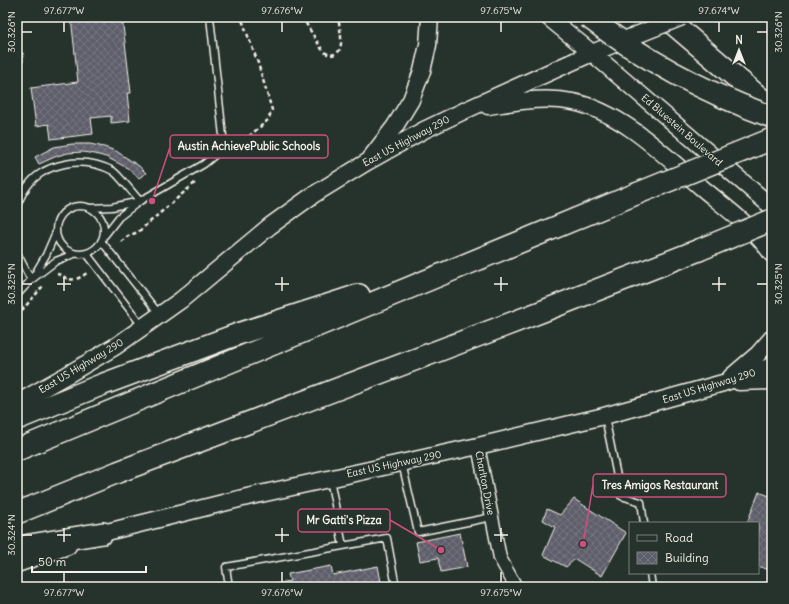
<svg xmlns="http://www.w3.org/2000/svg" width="789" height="604" viewBox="0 0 789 604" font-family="Delius,sans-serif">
	<defs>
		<pattern id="building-cross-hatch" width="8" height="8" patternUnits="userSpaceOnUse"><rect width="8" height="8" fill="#5e5f6c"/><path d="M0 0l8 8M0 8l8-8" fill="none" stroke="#767681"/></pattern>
	</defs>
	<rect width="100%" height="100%" fill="#26332d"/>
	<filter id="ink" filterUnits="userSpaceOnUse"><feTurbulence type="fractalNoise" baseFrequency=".025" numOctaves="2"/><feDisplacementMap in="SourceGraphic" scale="8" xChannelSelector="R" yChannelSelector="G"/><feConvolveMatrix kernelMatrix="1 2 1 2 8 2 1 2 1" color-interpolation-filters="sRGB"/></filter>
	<g filter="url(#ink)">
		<!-- building -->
		<path fill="url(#building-cross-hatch)" stroke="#f4f1e8" d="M71,17H122L131,93H127L130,121L111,123V116L91,118L93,134L51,139L49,124L36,126L31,88L78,82Z
			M18,53H23V62H18Z
			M72,144H90L104,147L116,151L139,166L146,173L139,178L127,168L116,162L106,157L95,154L83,152L68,153L57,156L39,164L35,157L54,147Z
			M18,169L24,176L17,185V170Z
			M759,492L772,497V571L758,566V523H747Z
			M574,499L626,533L602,576L575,559L566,567L543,555L555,527L543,520L547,509L560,515Z
			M460,533L467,567L441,572L438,558L420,561L416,542Z
			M331,566L333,575L378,566L382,587H276L275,584L290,581L288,574Z"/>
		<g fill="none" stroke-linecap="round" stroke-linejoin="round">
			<!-- lane casing -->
			<g stroke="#f4f1e8" stroke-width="9">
				<path id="lane" d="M17,205C23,192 30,179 43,172C45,170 49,169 51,168C72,160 94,161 113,171C119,175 134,195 140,201
					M56 230a24 24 0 1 1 48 0a24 24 0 1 1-48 0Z
					M90,208L112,207L136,202
					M105,235L119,217L140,201L204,164L221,150L223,146V136L210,17
					M102,242L160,315
					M17,253L31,280
					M87,254L143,327
					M33,277L46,255L56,232
					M17,295L31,280L56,261L74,254
					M605,417L621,496L641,502L644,523
					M402,463L418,532L492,517
					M330,479L343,546
					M650,573L652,587
					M229,587L226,567L387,538L396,587"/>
			</g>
			<!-- street casing -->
			<g stroke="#f4f1e8" stroke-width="15">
				<path id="street" d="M478,446L500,558L516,587"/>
			</g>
			<!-- secondary casing -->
			<g stroke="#f4f1e8" stroke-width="19">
				<path id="secondary" d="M548,17L592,53L772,207
					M488,106C516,102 544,96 573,102C622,112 664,155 701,187C725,207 754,228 772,254
					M372,156L395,126L411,100L422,71L428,45L430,17
					M731,377L758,354L772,338
					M739,382L772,381
					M17,403L67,375L116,346L181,300L270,226L313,195L367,162L424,130L468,109L592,53L629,38
					M92,537L103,533L247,497L478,446L604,416L723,383L772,366
					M17,564L68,546"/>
			</g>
			<!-- highway casing -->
			<g stroke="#f4f1e8" stroke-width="24">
				<path id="highway" d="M665,17L772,108
					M17,419L101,385L238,334L359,295
					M17,450L636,194
					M17,513L118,472L538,313L699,250
					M17,548L30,545L103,533"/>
			</g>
			<!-- path -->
			<path stroke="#f4f1e8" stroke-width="2.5" stroke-dasharray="4 3" stroke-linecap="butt" d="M302,17L323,51C327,54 330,56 335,54C346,50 339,26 338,17
				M233,150L268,120L272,110L258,63L241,17
				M121,242L128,236L138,232L196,182
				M57,274C61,275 63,276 66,278C74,282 82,277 88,272
				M17,316L43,286"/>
			<!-- lane -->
			<use href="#lane" stroke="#26332d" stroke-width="6"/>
			<!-- street -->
			<use href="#street" stroke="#26332d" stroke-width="12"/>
			<!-- secondary -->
			<use href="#secondary" stroke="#26332d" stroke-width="16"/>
			<!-- highway -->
			<use href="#highway" stroke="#26332d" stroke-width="21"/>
			<!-- secondary-bridge casing -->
			<g stroke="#f4f1e8" stroke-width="19" stroke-linecap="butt">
				<path id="secondary-bridge" d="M629,38L682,17"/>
			</g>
			<!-- highway-bridge casing -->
			<g stroke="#f4f1e8" stroke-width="24" stroke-linecap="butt">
				<path id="highway-bridge" d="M588,17C644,60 706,93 772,117
					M636,194L772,139
					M699,250L772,220"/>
			</g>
			<!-- secondary-bridge -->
			<use href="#secondary-bridge" stroke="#26332d" stroke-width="16"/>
			<!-- highway-bridge -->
			<use href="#highway-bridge" stroke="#26332d" stroke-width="21"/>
		</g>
	</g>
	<!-- ticks -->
	<path fill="none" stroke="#f4f1e8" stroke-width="1.5" d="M64,22V32M282,22V32M501,22V32M719,22V32M22,32H32M757,32H767M64,277V291M282,277V291M501,277V291M719,277V291M22,284H32M57,284H71M275,284H289M494,284H508M712,284H726M757,284H767M64,528V542M282,528V542M501,528V542M22,535H32M57,535H71M275,535H289M494,535H508M64,572V582M282,572V582M501,572V582"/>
	<g text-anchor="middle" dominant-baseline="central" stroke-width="3" stroke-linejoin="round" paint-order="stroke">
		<!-- street labels -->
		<g font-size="10" fill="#f4f1e8" stroke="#26332d">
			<text transform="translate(682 130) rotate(41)">Ed Bluestein Boulevard</text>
			<text transform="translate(406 141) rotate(-28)">East US Highway 290</text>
			<text transform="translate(81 366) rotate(-31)">East US Highway 290</text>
			<text transform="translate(709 386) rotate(-17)">East US Highway 290</text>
			<text transform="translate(394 464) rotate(-12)">East US Highway 290</text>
			<text transform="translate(485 483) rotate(79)">Charlton Drive</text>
		</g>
	</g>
	<!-- callouts -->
	<path fill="none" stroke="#ce4e7e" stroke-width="1.5" d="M152 201L170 147M583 544L593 485M441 550L390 520"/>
	<g fill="#ce4e7e" stroke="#26332d" stroke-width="1.5">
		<circle cx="152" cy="201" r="4"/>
		<circle cx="583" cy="544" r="4"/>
		<circle cx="441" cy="550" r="4"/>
	</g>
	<g fill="#26332d" stroke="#ce4e7e" stroke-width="1.5">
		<rect x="170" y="135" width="158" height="23" rx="4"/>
		<rect x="593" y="474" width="133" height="23" rx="4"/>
		<rect x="298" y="509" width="92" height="23" rx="4"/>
	</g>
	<g font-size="11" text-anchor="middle" font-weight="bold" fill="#f4f1e8">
		<text x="249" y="150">Austin AchievePublic Schools</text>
		<text x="660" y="489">Tres Amigos Restaurant</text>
		<text x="344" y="524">Mr Gatti's Pizza</text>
	</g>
	<!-- margin -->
	<rect width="789" height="604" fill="none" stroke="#26332d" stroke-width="44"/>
	<!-- legend -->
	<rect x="629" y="522" width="130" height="52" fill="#26332d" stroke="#787f78"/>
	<rect x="637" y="535" width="20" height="6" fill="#26332d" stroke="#787f78"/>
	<text x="665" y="542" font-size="12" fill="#f4f1e8">Road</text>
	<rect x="637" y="552" width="20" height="12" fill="url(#building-cross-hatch)" stroke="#787f78"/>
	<text x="665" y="562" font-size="12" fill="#f4f1e8">Building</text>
	<!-- north arrow -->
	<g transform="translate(739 50)" stroke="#26332d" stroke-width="3" paint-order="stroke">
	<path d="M0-3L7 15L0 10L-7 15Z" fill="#f4f1e8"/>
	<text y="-6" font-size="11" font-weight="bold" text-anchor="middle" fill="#f4f1e8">N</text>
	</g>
	<!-- scale -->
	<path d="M32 566v6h114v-6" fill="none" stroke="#f4f1e8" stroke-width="2"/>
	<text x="38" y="566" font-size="12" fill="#f4f1e8" stroke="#26332d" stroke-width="3" paint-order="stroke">50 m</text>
	<rect x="22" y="22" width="745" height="560" fill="none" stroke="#f4f1e8" stroke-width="1.5"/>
	<g font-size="10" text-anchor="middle" fill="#f4f1e8">
		<text x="64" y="14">97.677°W</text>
		<text x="282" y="14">97.676°W</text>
		<text x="501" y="14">97.675°W</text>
		<text x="719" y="14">97.674°W</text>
		<text transform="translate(11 32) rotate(-90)" y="4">30.326°N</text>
		<text transform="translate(778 32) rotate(-90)" y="4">30.326°N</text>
		<text transform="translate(11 284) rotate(-90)" y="4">30.325°N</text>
		<text transform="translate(778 284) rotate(-90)" y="4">30.325°N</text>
		<text transform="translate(11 535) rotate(-90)" y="4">30.324°N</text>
		<text x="64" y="596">97.677°W</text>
		<text x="282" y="596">97.676°W</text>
		<text x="501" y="596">97.675°W</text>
	</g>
</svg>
